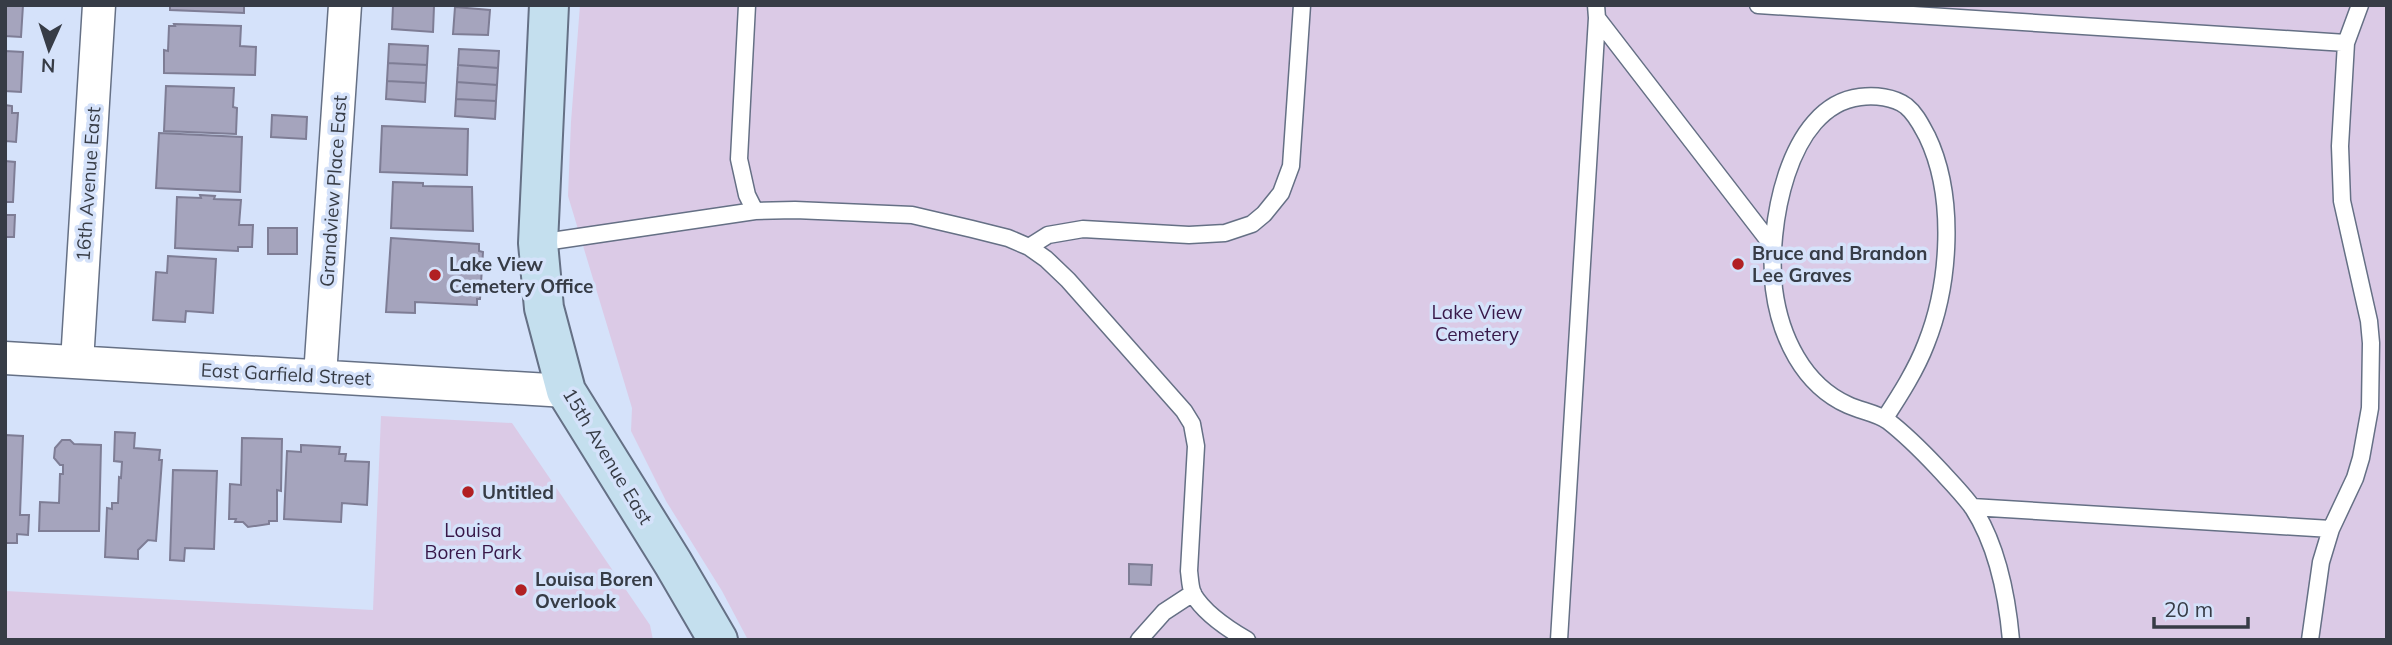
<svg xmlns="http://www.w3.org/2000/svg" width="2392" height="645" viewBox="0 0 2392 645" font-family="Mulish,sans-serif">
	<rect width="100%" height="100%" fill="#d5e2fa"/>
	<!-- green -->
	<path fill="#dbcae6" d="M580,5H2387V640H748L722,591L666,501L631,431L632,408L568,196L571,122Z
		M381,416L512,423L650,625L653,640H5V591L373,610Z"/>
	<!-- building -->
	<path fill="#a5a4bd" stroke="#7e7d95" stroke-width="2" d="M5,5H23L21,37L5,36Z
		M170,5H244V13L170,10Z
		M393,5L434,6L433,32L392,29Z
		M455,7L490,10L488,35L453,34Z
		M174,24L241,26L240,46L256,47L255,75L164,73V50L168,51L169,26H175Z
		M389,44L428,46L427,65L388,63Z
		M459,49L499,51L498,68L458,65Z
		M5,51L23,52L21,92L5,91Z
		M388,63L427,65L426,83L387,81Z
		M458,65L498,68L497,85L457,82Z
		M387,81L426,83L425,102L386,99Z
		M457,82L497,85L496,101L456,99Z
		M166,86L234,88L233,107L237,108L236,134L164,131Z
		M456,99L496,101L495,119L455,116Z
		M5,105L12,106V113H18L16,142L6,141V145Z
		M272,115L307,117L306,139L271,137Z
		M382,126L468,129L467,175L380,172Z
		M159,133L242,137L240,192L156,188Z
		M5,161L15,162L13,202H5Z
		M393,182L423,183V186L472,187L473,231L391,228Z
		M200,195L215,196L214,199L241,200L239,225H253L252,247H238V251L175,248L177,197L201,198Z
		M5,210L6,215H15L14,237H5Z
		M268,228H297V254H268Z
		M391,238L479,244V251L483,252L480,299H477V305L415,302V313L386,312Z
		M168,256L216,259L213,313L186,311L185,322L153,320L156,272L167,273Z
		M115,432L135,433L134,448L160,450L159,460H162L156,541L148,540L138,550V559L105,557L107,508L112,509V503H118L119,477L121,478L122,462L114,461Z
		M5,435L23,436L20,515H29L28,535L17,534V543H5Z
		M242,438L282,439L281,491L277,490V521H269V524L248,527L243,522H235L236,519H229L230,484L241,485Z
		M62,440H70L74,444L101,445L99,531H39L40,502L59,503L60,474H63V465H60L54,458L55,448Z
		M301,445L340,447L339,454H346L345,461L369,462L367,505L342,503L341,522L284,519L287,451L301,452Z
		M173,470L217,471L214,549L185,548L184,561L170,560Z
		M1129,564L1152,565L1151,585L1129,584Z"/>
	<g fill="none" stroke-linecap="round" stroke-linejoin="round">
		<!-- lane casing -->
		<g stroke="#657085" stroke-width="19">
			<path id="lane" d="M747,5L739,159L747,195L755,211
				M1758,5L2346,43
				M1597,18L1772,245
				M538,243L755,211L795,210L912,215L972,229L1008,238L1029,247L1046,259L1068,280L1184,411L1192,424L1196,446L1189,571C1190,578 1190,587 1193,594C1204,613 1228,629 1247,640
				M1029,247L1048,235L1083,229L1189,235L1225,233L1252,224L1264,214L1281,193L1291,166L1302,5
				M1885,418C1900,395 1916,370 1926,344C1950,284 1956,196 1927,136C1921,125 1916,114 1906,106C1894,97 1875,95 1860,97C1786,106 1767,231 1774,289C1780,336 1803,385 1848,405C1861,411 1877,413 1888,421C1906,435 1922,451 1938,468C1950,481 1963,494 1973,508C1998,547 2007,595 2011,640
				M1972,507L2331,529
				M1139,640L1164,612L1193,593
				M1559,640L1597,18L1596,5
				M2310,640L2321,562L2331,529L2355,478L2361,458L2370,408L2371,343L2369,321L2342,201L2340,146L2346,43L2360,5"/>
		</g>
		<!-- street casing -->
		<g stroke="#657085" stroke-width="35">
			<path id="street" d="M5,358L566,391
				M77,362L99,5
				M320,376L345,5"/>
		</g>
		<!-- secondary casing -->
		<g stroke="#657085" stroke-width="42">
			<path id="secondary" d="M549,5L538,243L544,308L566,391L673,563L718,640"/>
		</g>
		<!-- lane -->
		<use href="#lane" stroke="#fff" stroke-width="16"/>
		<!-- street -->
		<use href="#street" stroke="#fff" stroke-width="32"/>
		<!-- secondary -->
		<use href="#secondary" stroke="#c4dfee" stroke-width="38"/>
	</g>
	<!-- markers -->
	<g fill="#b12023" stroke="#d5e2fa" stroke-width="2.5">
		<circle cx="1738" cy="264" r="7"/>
		<circle cx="435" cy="275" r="7"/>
		<circle cx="468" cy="492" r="7"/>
		<circle cx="521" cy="590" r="7"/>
	</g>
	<g text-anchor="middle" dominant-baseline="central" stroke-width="7" stroke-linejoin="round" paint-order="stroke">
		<!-- street labels -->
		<g font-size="19" fill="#373c46" stroke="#d5e2fa">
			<text transform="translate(88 184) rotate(-86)">16th Avenue East</text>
			<text transform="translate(333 191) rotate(-86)">Grandview Place East</text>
			<text transform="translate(286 374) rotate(3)">East Garfield Street</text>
			<text transform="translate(608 456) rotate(59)">15th Avenue East</text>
		</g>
		<!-- poi labels -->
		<g font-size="19" font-weight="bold" fill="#373c46" stroke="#d5e2fa" text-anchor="start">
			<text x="1752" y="253">Bruce and Brandon<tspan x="1752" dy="22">Lee Graves</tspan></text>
			<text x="449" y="264">Lake View<tspan x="449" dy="22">Cemetery Office</tspan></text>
			<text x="482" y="492">Untitled</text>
			<text x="535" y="579">Louisa Boren<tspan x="535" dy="22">Overlook</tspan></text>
		</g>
		<!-- park labels -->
		<g font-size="19" fill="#381849" stroke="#d5e2fa">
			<text x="1477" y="312">Lake View<tspan x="1477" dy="22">Cemetery</tspan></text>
			<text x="473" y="530">Louisa<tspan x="473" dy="22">Boren Park</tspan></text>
		</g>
	</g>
	<!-- border -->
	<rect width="2392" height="645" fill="none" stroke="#373c46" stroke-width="14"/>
	<!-- north arrow -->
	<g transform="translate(49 49) rotate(183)" stroke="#d5e2fa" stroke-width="5" paint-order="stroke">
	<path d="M0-5L12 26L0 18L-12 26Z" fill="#373c46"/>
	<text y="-10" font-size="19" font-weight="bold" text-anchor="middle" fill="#373c46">N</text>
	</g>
	<!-- scale -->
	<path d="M2154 617v10h94v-10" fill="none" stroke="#373c46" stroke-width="3.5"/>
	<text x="2164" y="617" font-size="21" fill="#373c46" stroke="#d5e2fa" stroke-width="5" paint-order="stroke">20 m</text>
</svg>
